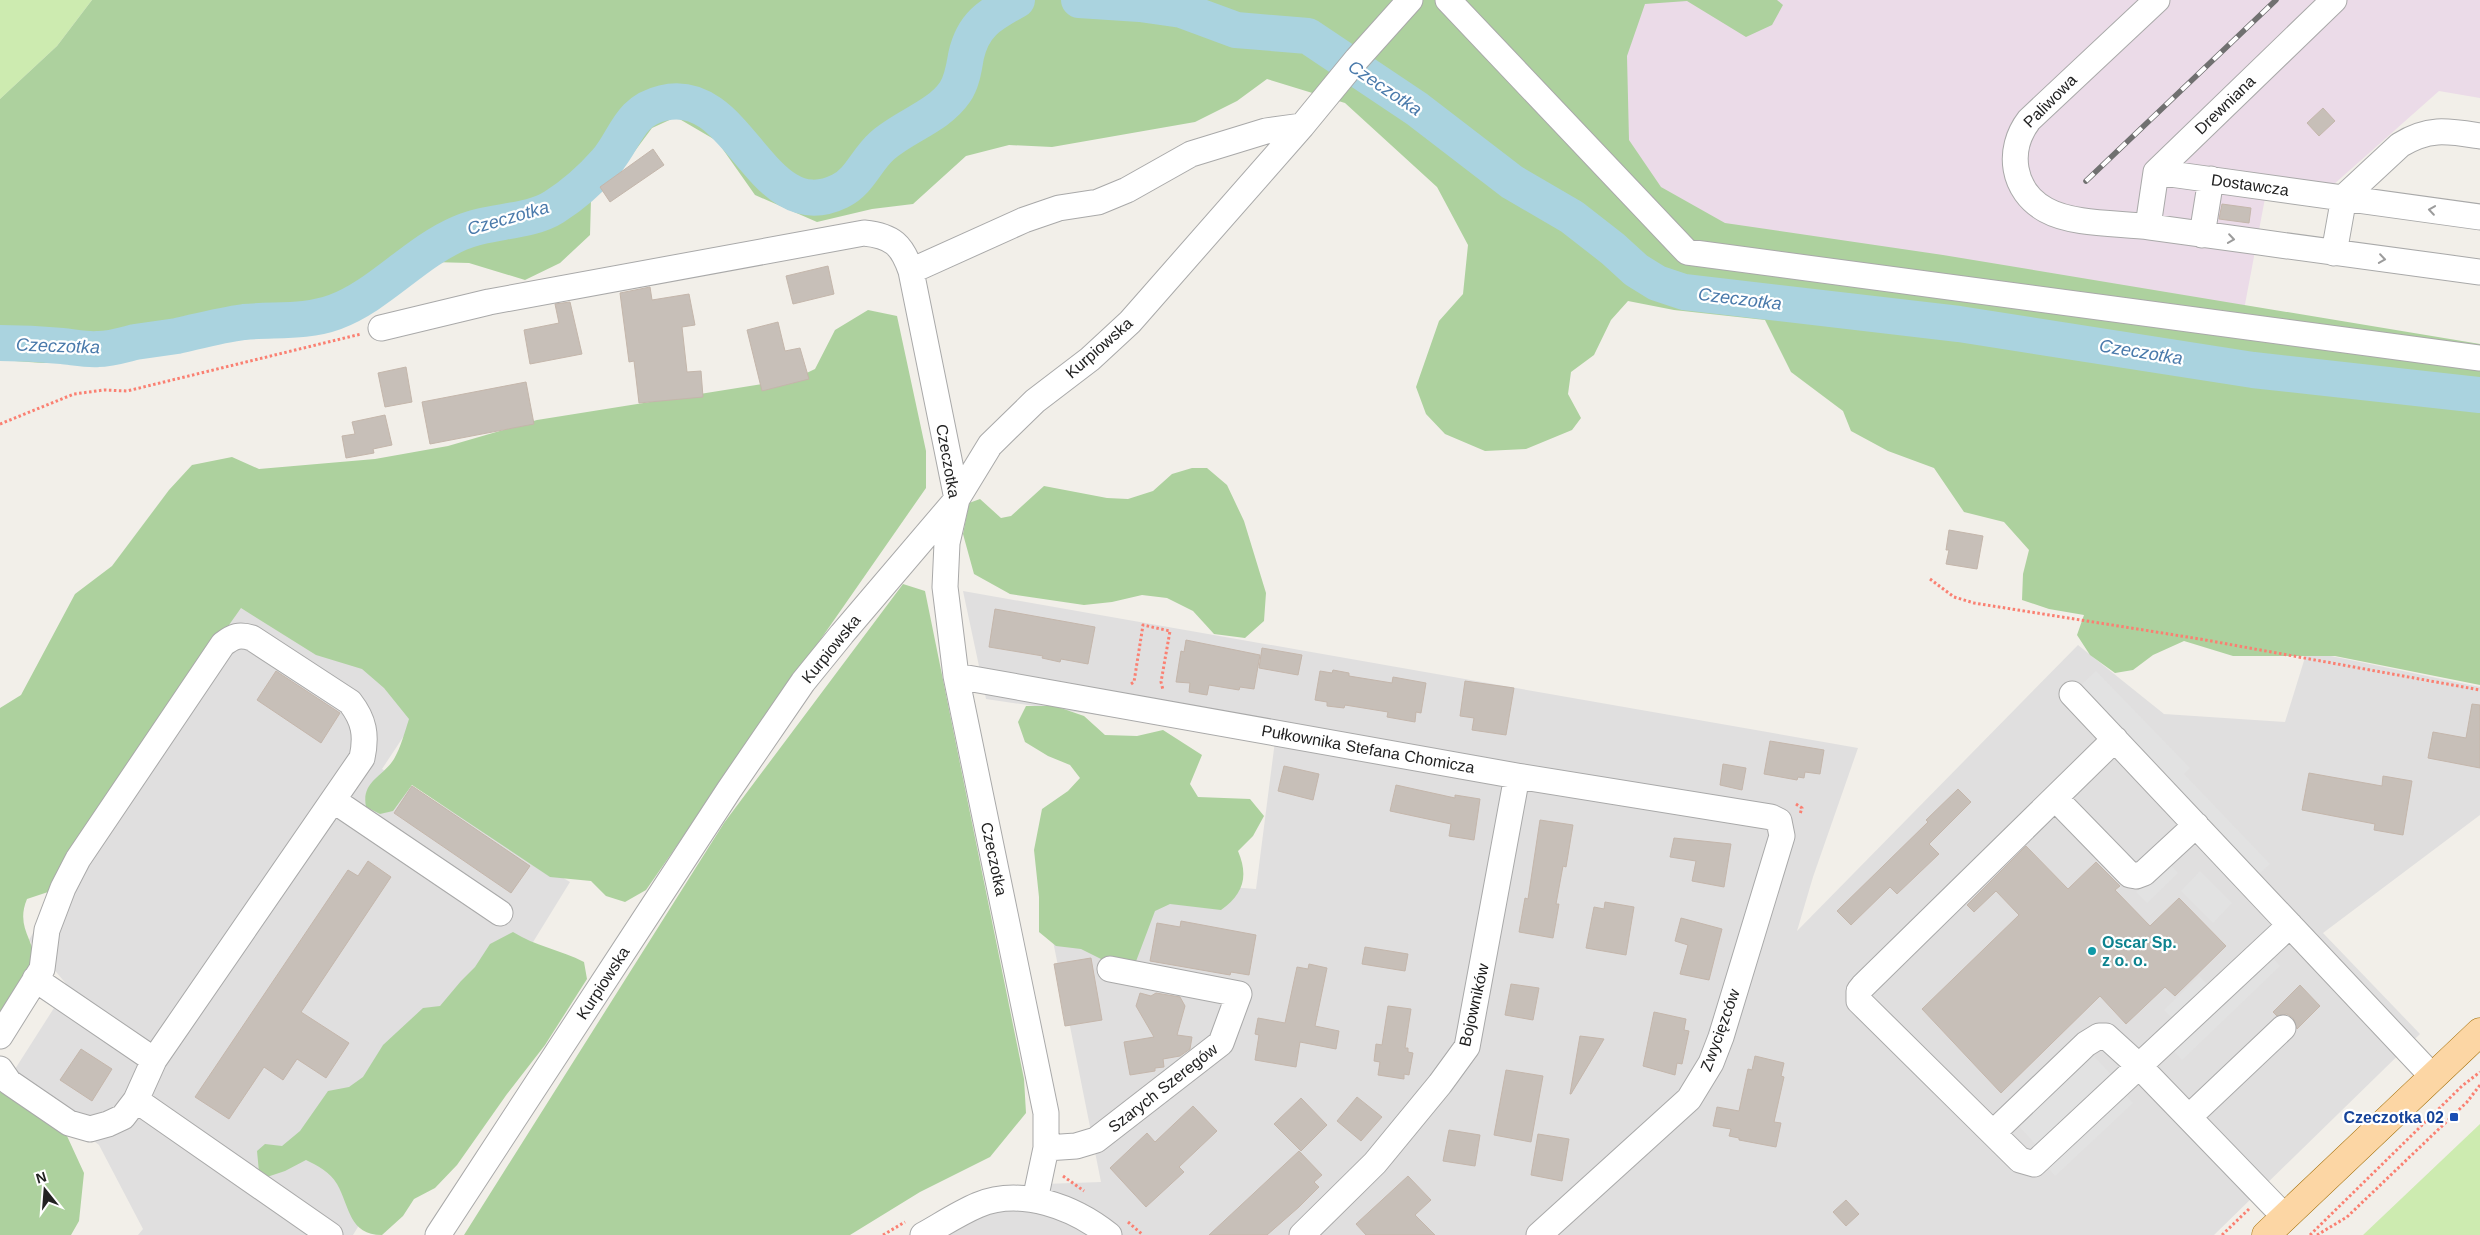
<svg xmlns="http://www.w3.org/2000/svg" width="2480" height="1235" viewBox="0 0 2480 1235" font-family="Arial,sans-serif">
	<rect width="100%" height="100%" fill="#f2efe9"/>
	<!-- residential -->
	<path fill="#e0dfdf" d="M236,586L423,707L382,769L570,882L353,1235H138L143,1229L99,1145L10,1077L68,986L29,940Z
		M963,591L1858,748L1813,877L1797,931L2078,645L2164,714L2285,722L2307,651L2480,687V815L2323,933L2420,1034L2214,1235H908L1016,1185L1101,1182L1053,941L1148,881L1256,889L1275,741L986,699Z"/>
	<!-- industrial -->
	<path fill="#ebdbe8" d="M1480,0H2480V98L2439,91L2333,185L2269,177L2243,315L1692,237Z"/>
	<!-- grass -->
	<path fill="#cdebb0" d="M0,0H92L57,46L0,99Z
		M2480,1124V1235H2363Z"/>
	<!-- forest -->
	<path fill="#add19e" d="M92,0H1777L1783,5L1772,25L1746,37L1687,1L1645,4L1627,56L1629,140L1661,187L1725,223L1943,255L2480,344V685L2335,656H2233L2184,641L2153,655L2133,670L2115,673L2090,655L2077,635L2084,615L2049,609L2022,600L2023,574L2029,550L2004,522L1964,512L1934,468L1888,451L1851,431L1843,411L1791,372L1765,320L1674,310L1628,301L1611,320L1594,355L1571,372L1568,394L1581,418L1572,430L1526,449L1485,451L1445,434L1426,414L1416,387L1439,321L1463,294L1468,245L1437,187L1345,103L1267,79L1237,101L1195,122L1052,147L1009,145L966,156L913,204L872,209L817,222L755,195L717,141L676,117L652,128L617,175L591,199L590,235L560,263L525,280L469,263L433,262L328,329L222,341L154,345L115,362L43,363L0,360V99L57,46Z
		M868,310L897,316L926,451V488L646,890L625,902L606,896L591,881L550,877L412,785L393,811L380,814L366,807C361,781 383,777 394,759C401,747 405,731 409,719L384,688L362,669L316,655L241,608L68,853L48,892L27,899C14,930 39,942 33,967C31,975 6,1010 0,1020V708L21,695L75,594L112,566L169,490L192,465L232,457L259,469L375,459L448,446L537,420L794,379L815,369L835,330Z
		M1192,468H1207L1227,485L1244,521L1266,593L1264,621L1245,638L1214,634L1193,611L1167,598L1142,595L1112,602L1084,605L1010,594L974,574L963,534L969,503L980,499L1001,518L1011,516L1044,486L1107,498L1128,499L1153,491L1172,474Z
		M903,584L925,591L1024,1079L1026,1113L990,1157L920,1192L850,1235H464L724,823Z
		M1026,706H1055L1084,716L1105,735L1137,736L1163,730L1202,755L1190,784L1198,797L1250,799L1264,816L1253,836L1238,851C1249,877 1243,894 1221,910L1170,904L1155,911L1135,964L1119,968L1081,949L1056,946L1039,932V897L1034,850L1042,809L1068,791L1080,778L1070,765L1048,756L1025,742L1018,722Z
		M513,932C535,946 561,950 584,962L587,979L545,1045L507,1094L457,1165L435,1188L414,1199L403,1216L382,1235C349,1235 350,1207 337,1184C330,1172 318,1166 306,1160L285,1171L267,1177L259,1172L257,1151L265,1144L282,1146L300,1131L328,1091L349,1087L363,1077L383,1045L423,1008L440,1006L461,981L475,967L490,944Z
		M0,1088L67,1136L84,1173L79,1221L71,1235H0Z"/>
	<!-- parking -->
	<path fill="#e2e2e2" d="M2096,671L2190,768L2184,774L2270,864L2259,874L2079,687Z
		M2167,861L2178,873L2147,903L2136,892Z
		M2200,871L2232,903L2213,923L2181,891Z
		M2271,956L2280,966L2182,1060L2172,1049Z
		M2199,976L2209,986L2174,1020L2164,1010Z
		M2093,1055L2114,1078L2039,1148L2018,1125Z
		M2124,1093L2133,1103L2055,1176L2046,1165Z"/>
	<g fill="none" stroke-linecap="round" stroke-linejoin="round">
		<!-- river -->
		<path stroke="#aad3df" stroke-width="36" d="M1079,0L1140,4L1182,10L1236,30L1308,36L1417,109L1512,182L1572,217L1613,249L1636,270L1657,283L1684,292L1959,324L2253,370L2480,395
			M0,343C21,343 41,344 62,346C73,347 87,350 98,349C110,349 123,345 135,342C149,340 163,338 177,336C199,331 221,325 244,322C275,319 305,323 335,312C379,296 415,252 460,233C488,220 529,223 554,207C573,195 591,179 606,162C626,139 628,111 663,103C741,84 760,230 840,191C860,181 866,160 882,146C904,126 938,117 955,92C962,82 964,68 966,56C973,24 990,15 1017,0"/>
	</g>
	<!-- building -->
	<path fill="#c7bfb8" stroke="#c4b6ab" d="M2323,108L2335,121L2319,136L2307,123Z
		M653,149L664,165L610,202L600,187Z
		M2222,204L2251,208L2249,223L2219,219Z
		M828,266L834,294L793,304L786,276Z
		M650,287L652,300L689,294L695,325L682,327L687,372L701,371L703,397L639,403L634,361L629,362L620,293Z
		M570,302L582,354L530,364L524,330L559,323L555,304Z
		M778,322L785,351L800,348L809,379L762,391L747,330Z
		M406,367L412,402L385,407L378,373Z
		M526,382L534,424L430,444L422,402Z
		M385,415L392,445L373,449L374,453L346,458L342,436L355,434L352,422Z
		M1949,530L1983,536L1977,569L1946,564L1949,550H1946Z
		M995,609L1095,627L1088,664L1061,659L1060,662L1042,658L1043,656L989,647Z
		M1186,640L1260,655L1254,689L1240,687L1239,690L1209,685L1207,695L1189,692L1190,683L1176,682L1181,651L1184,652Z
		M1262,648L1302,655L1298,675L1259,668Z
		M1333,670L1349,673V676L1392,683L1393,677L1426,683L1421,713L1416,712L1415,722L1387,717L1388,712L1345,705L1344,708L1327,706V702L1315,700L1320,671L1332,673Z
		M276,671L340,713L321,743L257,700Z
		M1465,681L1514,688L1506,735L1472,730L1474,718L1460,716Z
		M2472,704L2480,705V768L2428,758L2433,732L2466,738Z
		M1770,741L1824,750L1820,774L1805,772L1804,778L1798,777L1797,780L1764,774Z
		M1723,764L1746,768L1742,790L1720,785Z
		M1284,766L1319,774L1313,800L1278,791Z
		M2309,773L2382,786L2383,776L2412,781L2403,835L2374,830L2375,824L2302,810Z
		M1396,785L1455,798V795L1480,799L1474,840L1449,836L1451,824L1390,811Z
		M412,786L530,866L511,893L394,813Z
		M1958,789L1971,802L1929,844L1939,854L1897,894L1890,887L1851,925L1837,911L1928,822L1926,820Z
		M1540,820L1573,825L1566,867L1563,866L1556,904H1559L1553,938L1519,932L1525,898L1528,899Z
		M1674,838L1731,844L1724,887L1692,881L1696,861L1670,857Z
		M2026,846L2068,889L2096,862L2120,886L2115,890L2150,926L2179,898L2226,946L2175,996L2165,987L2126,1024L2100,996L2001,1093L1922,1009L2019,915L1996,891L1974,912L1967,905Z
		M368,861L391,877L301,1012L349,1043L326,1078L297,1059L283,1080L264,1067L229,1119L195,1097L348,870L358,876Z
		M1605,902L1634,907L1626,955L1586,948L1594,907L1604,909Z
		M1681,918L1722,929L1709,980L1680,974L1688,945L1675,941Z
		M1181,921L1256,935L1249,975L1231,972L1230,975L1150,961L1157,923L1180,927Z
		M1365,947L1408,954L1405,971L1362,964Z
		M1091,958L1102,1020L1065,1026L1054,964Z
		M1309,964L1327,968L1315,1026L1339,1031L1336,1049L1300,1042L1296,1067L1255,1060L1259,1035L1255,1034L1258,1018L1285,1023L1297,967L1308,969Z
		M1511,984L1539,988L1533,1020L1505,1015Z
		M2300,985L2320,1006L2297,1029L2293,1018L2287,1014L2277,1016L2273,1012Z
		M1140,993L1151,996L1156,993L1180,997L1185,1006L1177,1035L1192,1037L1190,1049L1180,1056L1163,1059L1164,1067L1155,1068V1071L1130,1075L1124,1042L1154,1037L1136,1006Z
		M1388,1006L1411,1009L1405,1048H1408V1052L1413,1053L1409,1075L1404,1074V1079L1378,1075L1380,1062L1374,1061L1376,1044L1382,1045Z
		M1654,1012L1686,1019L1684,1030L1689,1031L1682,1064L1677,1063L1675,1075L1643,1066Z
		M1580,1036L1604,1039L1571,1094H1570Z
		M81,1049L112,1069L92,1101L60,1080Z
		M1755,1056L1784,1063L1781,1076L1784,1077L1774,1122L1781,1123L1776,1147L1739,1140V1138L1729,1136L1731,1129L1713,1126L1717,1107L1739,1111L1748,1069L1752,1070Z
		M1506,1070L1543,1076L1531,1142L1494,1135Z
		M1357,1097L1382,1117L1361,1141L1337,1121Z
		M1301,1098L1327,1125L1301,1151L1274,1124Z
		M1193,1106L1217,1131L1179,1167L1184,1172L1146,1207L1110,1168L1147,1133L1155,1142Z
		M1449,1130L1480,1135L1475,1166L1443,1161Z
		M1538,1134L1569,1139L1562,1181L1531,1175Z
		M1299,1151L1322,1175L1314,1182L1319,1187L1299,1207L1267,1235H1209Z
		M1408,1176L1431,1200L1415,1215L1435,1235H1366L1356,1224Z
		M1846,1200L1859,1214L1846,1226L1833,1212Z"/>
	<g fill="none" stroke-linecap="round" stroke-linejoin="round">
		<!-- minor casing -->
		<g stroke="#a9a9a9" stroke-width="27">
			<path id="minor" d="M1448,0L1687,252L2480,358
				M2157,0L2029,120C2006,150 2012,191 2046,210C2073,225 2120,223 2150,227C2260,242 2370,258 2480,272
				M2156,172L2480,217
				M2344,197L2400,145C2429,127 2448,131 2480,136
				M2148,226L2156,172L2334,0
				M2202,235L2211,179
				M2334,253L2344,197
				M911,271L1024,220L1059,208L1098,202L1127,190L1191,154L1266,131L1302,126L1357,59L1410,0
				M381,328L489,302L864,233C893,236 902,245 911,271L957,499L947,543L945,587L956,676L1046,1113V1148L1035,1200
				M956,676L1517,776L1771,817L1779,821L1782,836L1721,1037L1711,1063L1689,1099L1539,1235
				M2072,694L2433,1077
				M2115,739L1863,986L1859,991V1001L2020,1160L2034,1164L2290,925
				M2055,798L2130,875L2136,876L2144,873L2196,825
				M333,800L500,913
				M35,979L154,1060
				M0,1036L42,969L47,930L63,888L78,859L223,644C234,636 239,634 252,638L350,702C364,720 367,735 362,758L154,1060L136,1100L123,1117L108,1124L90,1129L69,1123L9,1082L0,1069
				M136,1100L330,1235
				M2189,1117L2283,1028
				M1993,1133L2086,1044L2099,1036H2106L2139,1066L2285,1217
				M1046,1148L1076,1146L1096,1140L1221,1043L1239,994L1110,969
				M438,1235L729,790L803,682L842,634L957,499L990,445L1035,401L1090,359L1130,322L1302,126
				M923,1235C941,1225 959,1213 978,1205C1021,1187 1074,1207 1109,1235
				M1302,1235L1375,1163L1440,1084L1467,1047L1517,776"/>
		</g>
		<!-- major casing -->
		<g stroke="#a06b00" stroke-width="29">
			<path id="major" d="M2266,1235L2480,1032"/>
		</g>
		<!-- path -->
		<path stroke="#fa8072" stroke-width="3" stroke-dasharray="2.5 2.5" stroke-linecap="butt" d="M0,424L74,394L104,390L127,391L361,334
			M1930,579L1954,597L1974,603L2200,639L2480,690
			M1131,684L1134,682L1143,625L1170,631L1161,682L1163,690
			M1796,804L1802,808L1800,814
			M1063,1176L1084,1191
			M1128,1222L1143,1235
			M883,1235L905,1222
			M2222,1235L2249,1209
			M2310,1235L2462,1086L2480,1072
			M2317,1235L2347,1217L2467,1102L2480,1085"/>
		<!-- minor -->
		<use href="#minor" stroke="#fff" stroke-width="25"/>
		<!-- major -->
		<use href="#major" stroke="#fcd6a4" stroke-width="28"/>
		<!-- rail casing -->
		<g stroke="#707070" stroke-width="5.5">
			<path id="rail" d="M2086,181L2276,0"/>
		</g>
		<!-- rail -->
		<use href="#rail" stroke="#fff" stroke-width="4" stroke-dasharray="11" stroke-linecap="butt"/>
	</g>
	<!-- one-way arrows -->
	<defs><path id="oneway-chevron" d="M-2-3.5L2.5 0L-2 3.5" fill="none" stroke-width="1.6" stroke-linecap="round" stroke-linejoin="round" transform="scale(1.25)"/></defs>
	<g stroke="#9c9c9c">
		<use href="#oneway-chevron" transform="translate(2432 210) rotate(-172)"/>
		<use href="#oneway-chevron" transform="translate(2231 239) rotate(8)"/>
		<use href="#oneway-chevron" transform="translate(2382 259) rotate(8)"/>
	</g>
	<!-- markers -->
	<circle fill="#0f9aa8" stroke="#fff" stroke-width="2" cx="2092" cy="951" r="5"/>
	<rect fill="#1a4fb4" stroke="#fff" stroke-width="2" x="2449" y="1112" width="10" height="10" rx="2.5"/>
	<g text-anchor="middle" dominant-baseline="central" stroke-width="4.5" stroke-linejoin="round" paint-order="stroke">
		<!-- street labels -->
		<g font-size="16" fill="#222" stroke="#fff">
			<text transform="translate(2050 101) rotate(-45)">Paliwowa</text>
			<text transform="translate(2225 105) rotate(-44)">Drewniana</text>
			<text transform="translate(2250 185) rotate(8)">Dostawcza</text>
			<text transform="translate(1099 348) rotate(-41)">Kurpiowska</text>
			<text transform="translate(948 461) rotate(80)">Czeczotka</text>
			<text transform="translate(831 649) rotate(-51)">Kurpiowska</text>
			<text transform="translate(1368 749) rotate(10)">Pułkownika Stefana Chomicza</text>
			<text transform="translate(994 859) rotate(78)">Czeczotka</text>
			<text transform="translate(603 983) rotate(-57)">Kurpiowska</text>
			<text transform="translate(1474 1005) rotate(-77)">Bojowników</text>
			<text transform="translate(1720 1030) rotate(-70)">Zwycięzców</text>
			<text transform="translate(1163 1088) rotate(-38)">Szarych Szeregów</text>
		</g>
		<!-- culture labels -->
		<g font-size="16" font-weight="bold" fill="#0d838f" stroke="#fff" text-anchor="start">
			<text x="2102" y="942">Oscar Sp.<tspan x="2102" dy="18">z o. o.</tspan></text>
		</g>
		<!-- transit labels -->
		<g font-size="16" font-weight="bold" fill="#164399" stroke="#fff" text-anchor="end">
			<text x="2444" y="1117">Czeczotka 02</text>
		</g>
		<!-- water labels -->
		<g font-size="18" font-style="italic" fill="#4a7aab" stroke="#fff">
			<text transform="translate(1385 88) rotate(34)">Czeczotka</text>
			<text transform="translate(508 218) rotate(-16)">Czeczotka</text>
			<text transform="translate(1740 299) rotate(7)">Czeczotka</text>
			<text transform="translate(58 346) rotate(2)">Czeczotka</text>
			<text transform="translate(2141 352) rotate(9)">Czeczotka</text>
		</g>
	</g>
	<!-- north arrow -->
	<g transform="translate(45 1190) rotate(343)" stroke="#ffffff" stroke-width="4" paint-order="stroke">
	<path d="M0-4L9 19L0 12L-9 19Z" fill="#222222"/>
	<text y="-8" font-size="14" font-weight="bold" text-anchor="middle" fill="#222222">N</text>
	</g>
</svg>
